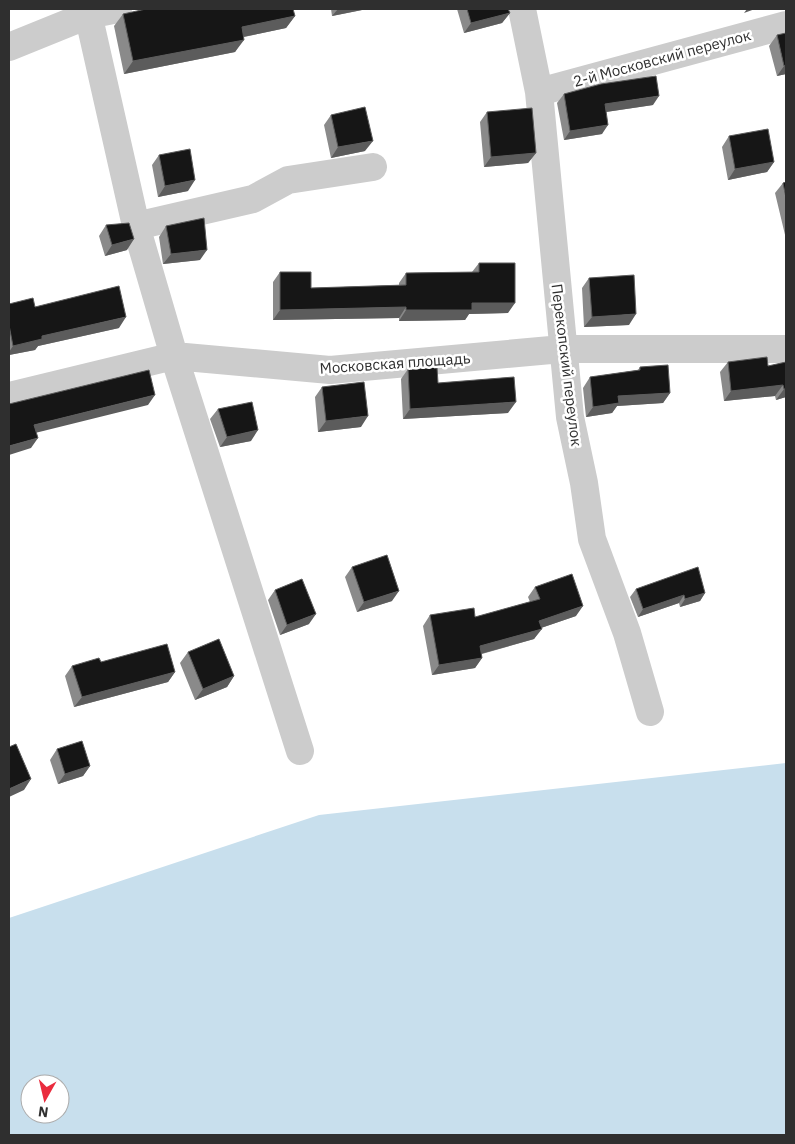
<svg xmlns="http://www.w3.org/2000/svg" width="795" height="1144" viewBox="0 0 795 1144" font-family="'IBM Plex Sans',sans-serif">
	<rect width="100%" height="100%" fill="#fff"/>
	<!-- water -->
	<path fill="#c8dfed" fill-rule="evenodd" d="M786,763V1135H9V918L319,815ZM30,1084H60V1114H30Z"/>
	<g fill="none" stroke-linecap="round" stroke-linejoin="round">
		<!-- street -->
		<path stroke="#ccc" stroke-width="28" d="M87,9L136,226L174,356L300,751
			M522,9L539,92L570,417L584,483L592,539L627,633L650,712
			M9,47L88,15L118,9
			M539,92L786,25
			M136,226L253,199L288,180L373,167
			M9,396L174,356L330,370L562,349H786"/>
	</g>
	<!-- wall -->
	<path fill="#8a8a8a" d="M331,9H367L332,16Z
		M457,9H508L510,13L502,23L464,33Z
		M123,14L295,16L286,28L244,37L235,52L124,74L114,26Z
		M777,35L786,74L777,76L769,46Z
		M564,94L653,105L606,112L602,134L564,140L557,103Z
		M487,112L536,153L528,163L484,167L480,122Z
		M331,115L365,151L331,158L324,125Z
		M729,136L774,162L767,172L728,180L722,147Z
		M159,155L188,191L158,197L152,165Z
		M786,182V239L775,193L783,183Z
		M106,225L127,250L105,256L99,236Z
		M166,226L200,260L163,264L159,237Z
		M479,263L508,313L469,314L465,320L399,321V318L273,320V282L280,272L311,288L399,285V283L406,273L472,272Z
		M589,278L629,325L584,327L582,288Z
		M9,304L35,307L119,328L38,346L35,350L9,355Z
		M728,362L768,366L786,362V397L776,400L775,396L724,401L720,372Z
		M640,367L670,393L663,403L617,406L612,413L586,417L583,388L590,377L638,370Z
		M408,369L438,383L508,413L403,419L401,379Z
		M322,387L361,427L318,432L315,397Z
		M218,409L251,441L220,447L210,419Z
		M352,567L392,601L357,612L345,577Z
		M535,587L576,616L541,628L534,639L482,654V658L475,668L432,675L423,626L430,615L475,617L530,602L528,597Z
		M636,589L705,593L700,601L680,607L679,603L638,617L630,597Z
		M275,590L309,624L280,635L268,600Z
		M188,652L234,676L227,687L195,700L180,663Z
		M101,662L175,672L168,682L74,707L65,676L72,666Z
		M57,749L90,766L83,776L58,784L50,760Z"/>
	<!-- shaded-wall -->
	<path fill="#5c5c5c" d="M338,9H367L332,16Z
		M747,9H755L744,13Z
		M510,13L502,23L464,33L471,23Z
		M295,16L286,28L233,39L242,27Z
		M244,40L235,52L124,74L133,61Z
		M786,65V74L777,76L784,66Z
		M659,96L653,105L599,113L605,104Z
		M608,125L602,134L564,140L570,131Z
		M373,141L365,151L331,158L338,147Z
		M536,153L528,163L484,167L491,157Z
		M774,162L767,172L728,180L735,169Z
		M195,180L188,191L158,197L165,186Z
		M134,239L127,250L105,256L112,245Z
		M207,250L200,260L163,264L171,254Z
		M472,303H515L508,313L469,314L465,320L399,321L406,310Z
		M406,307L399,318L273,320L280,310Z
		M636,314L629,325L584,327L592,317Z
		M126,317L119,328L38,346L35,350L9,355V352L13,346L42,336Z
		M783,385L775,396L724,401L731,391Z
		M784,389H786V397L776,400Z
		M670,393L663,403L617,406L612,413L586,417L593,407L618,396Z
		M155,395L148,405L27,435L34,425Z
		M516,402L508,413L403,419L410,409Z
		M368,416L361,427L318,432L326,421Z
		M258,430L251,441L220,447L227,437Z
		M38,438L31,448L9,455V446Z
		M399,591L392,601L357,612L364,602Z
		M705,593L700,601L680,607L685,599Z
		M684,595L679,603L638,617L643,609Z
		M583,606L576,616L532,631L539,621Z
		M316,614L309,624L280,635L287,625Z
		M542,629L534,639L473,656L480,646Z
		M482,658L475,668L432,675L439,665Z
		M175,672L168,682L74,707L82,697Z
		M234,676L227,687L195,700L203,689Z
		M90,766L83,776L58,784L65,774Z
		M31,779L24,790L9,797V789Z"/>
	<!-- building -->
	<path fill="#161616" stroke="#5c5c5c" d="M146,9H293L295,16L242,27L244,40L133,61L123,14Z
		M467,9H508L510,13L471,23Z
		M786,33V65L784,66L777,35Z
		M656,76L659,96L605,104L608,125L570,131L564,94L601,84Z
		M365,107L373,141L338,147L331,115Z
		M532,108L536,153L491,157L487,112Z
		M768,129L774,162L735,169L729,136Z
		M190,149L195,180L165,186L159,155Z
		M786,182V198L783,183Z
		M204,218L207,250L171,254L166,226Z
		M129,223L134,239L112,245L106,225Z
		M479,263H515V303H472V310H406V307L280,310V272H311V288L406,285V273L479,272Z
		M634,275L636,314L592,317L589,278Z
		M119,286L126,317L42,336V339L13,346L9,325V304L33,298L35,307Z
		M767,357L768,366L786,362V389H784L783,385L731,391L728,362Z
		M668,365L670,393L618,396L619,403L593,407L590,377L640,370V367Z
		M437,367L438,383L514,377L516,402L410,409L408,369Z
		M149,370L155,395L34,425L38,438L9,446V404Z
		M364,382L368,416L326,421L322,387Z
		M252,402L258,430L227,437L218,409Z
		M387,555L399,591L364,602L352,567Z
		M698,567L705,593L685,599L684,595L643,609L636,589Z
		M572,574L583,606L539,621L542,629L480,646L482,658L439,665L430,615L474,608L475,617L540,599L535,587Z
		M302,579L316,614L287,625L275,590Z
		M219,639L234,676L203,689L188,652Z
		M167,644L175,672L82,697L72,666L99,658L101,662Z
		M82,741L90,766L65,774L57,749Z
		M16,744L31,779L9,789V747Z"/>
	<g text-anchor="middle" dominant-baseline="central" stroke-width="5" stroke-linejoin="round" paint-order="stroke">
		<!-- street labels -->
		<g font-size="15" fill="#2f2f2f" stroke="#fff">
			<text transform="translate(662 58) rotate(-15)">2-й Московский переулок</text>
			<text transform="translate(395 363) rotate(-4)">Московская площадь</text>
			<text transform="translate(567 365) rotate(83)">Перекопский переулок</text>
		</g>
	</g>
	<!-- border -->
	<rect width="795" height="1144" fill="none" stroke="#2f2f2f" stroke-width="20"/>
	<!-- north arrow -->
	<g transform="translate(45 1099) rotate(188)"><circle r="24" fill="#ffffff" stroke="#acacac"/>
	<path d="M0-4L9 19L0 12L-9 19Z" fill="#ea2c3e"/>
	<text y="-8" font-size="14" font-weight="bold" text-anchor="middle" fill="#2f2f2f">N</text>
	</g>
</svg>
